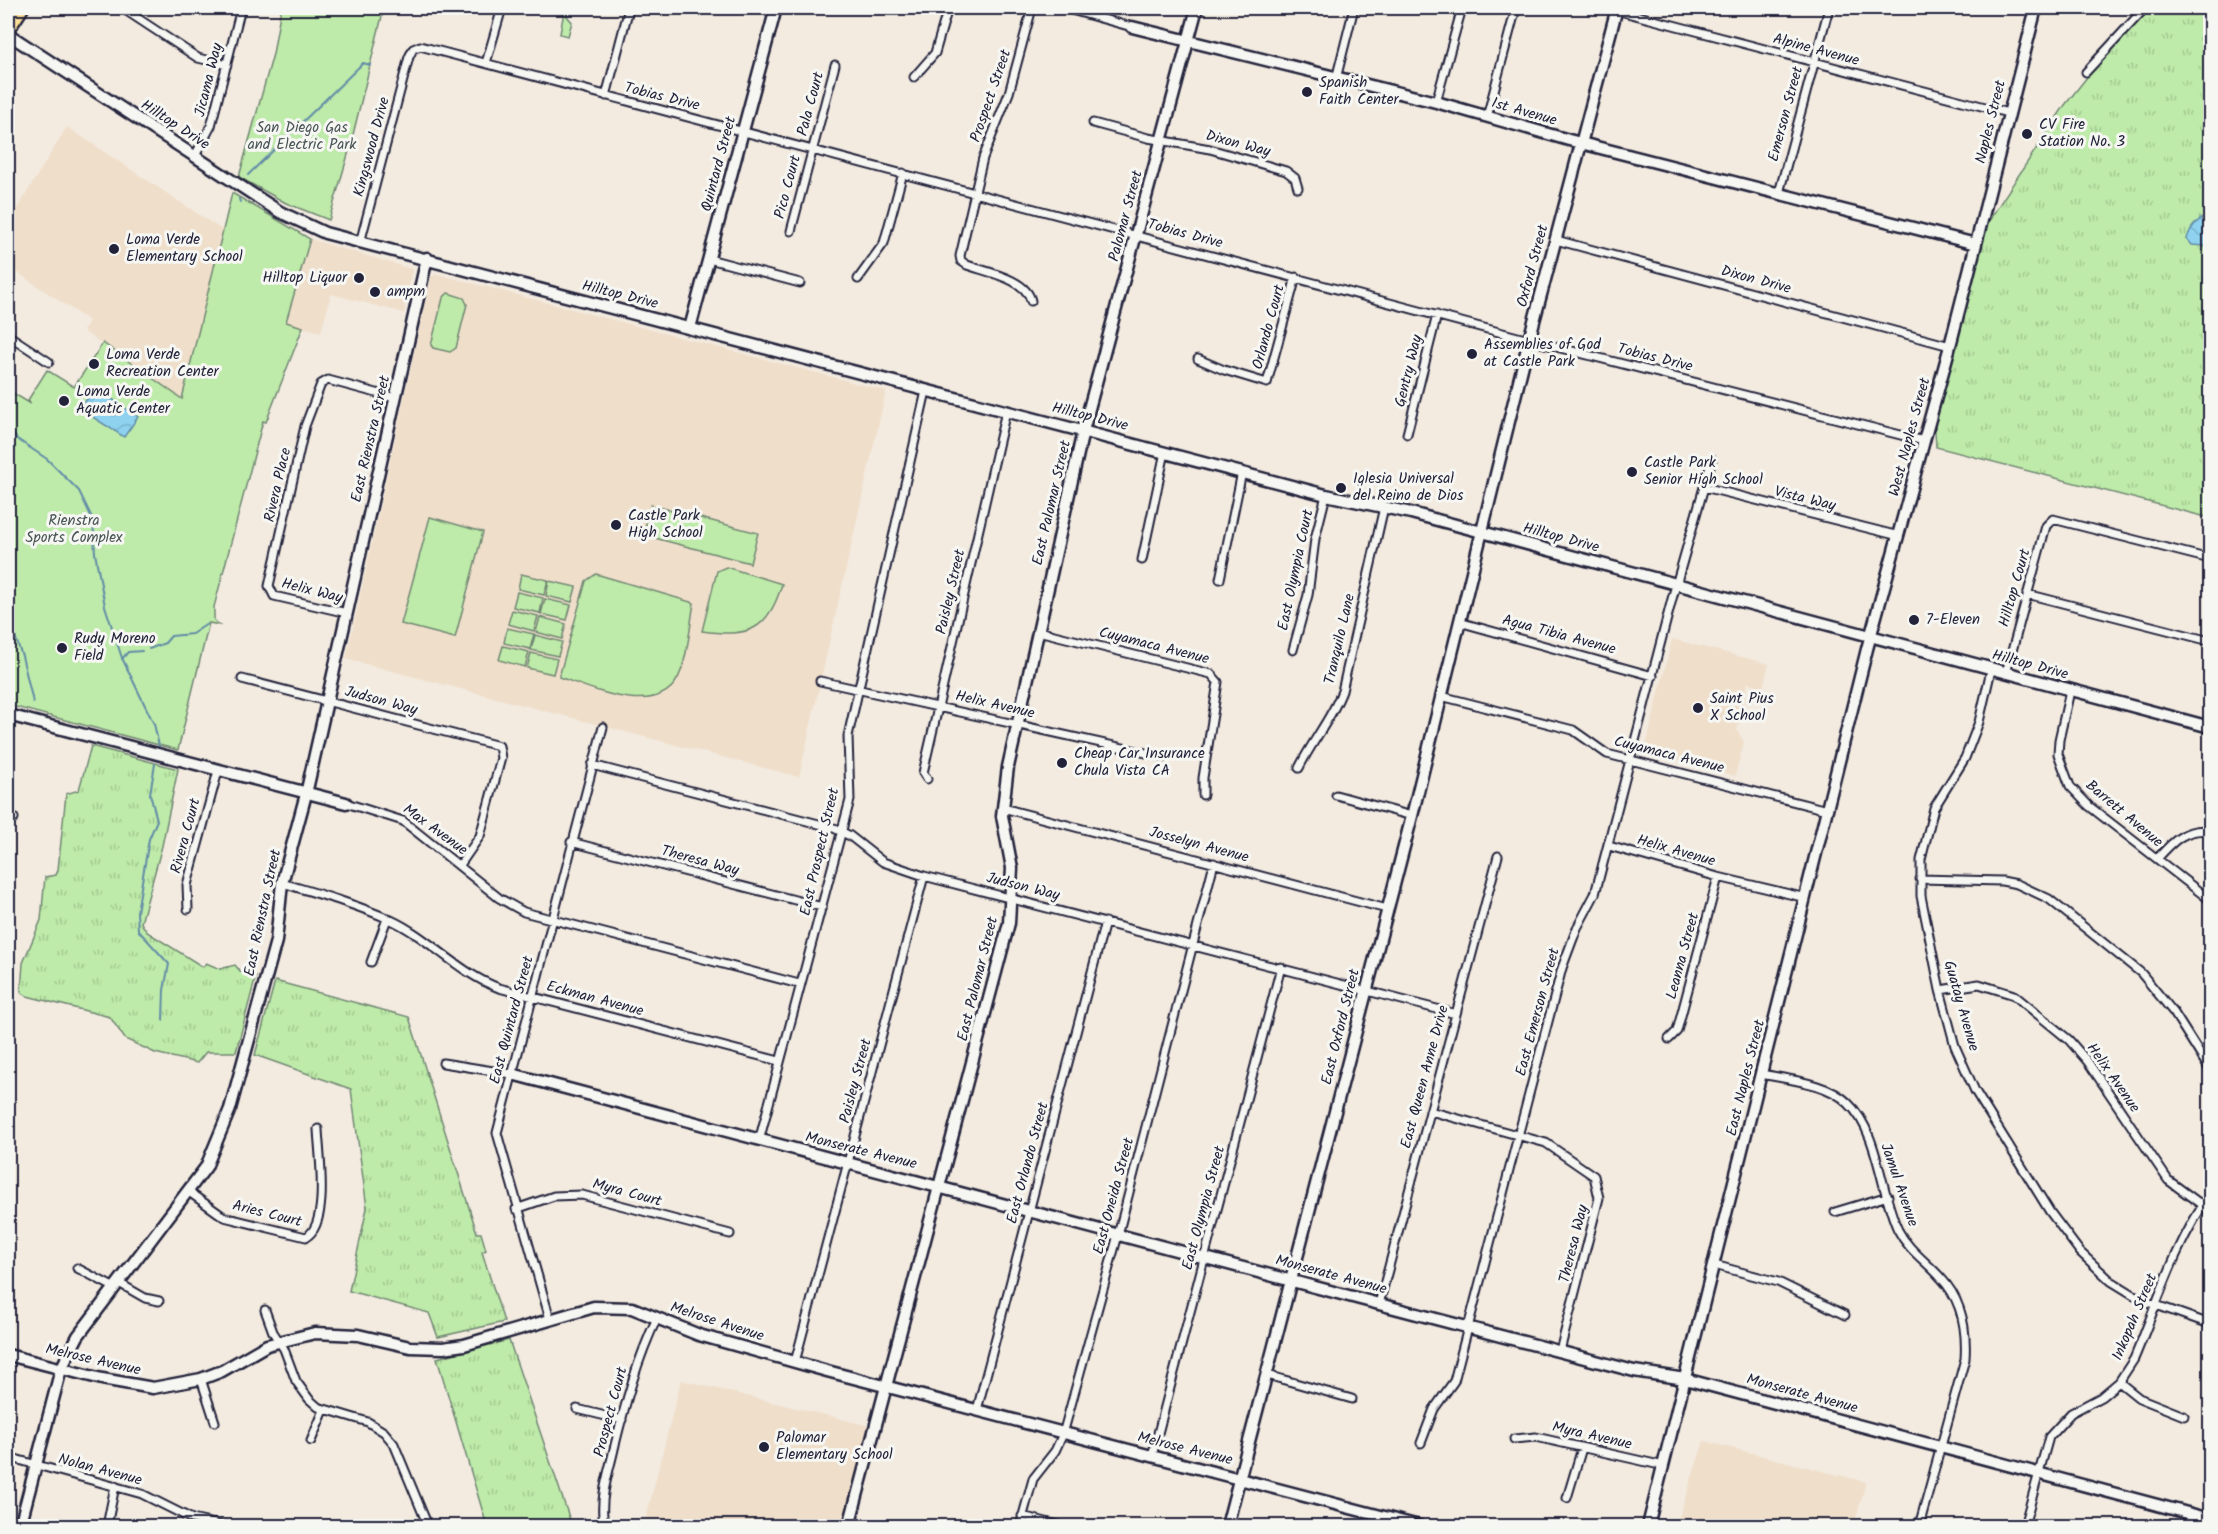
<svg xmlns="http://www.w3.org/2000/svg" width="2218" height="1534" viewBox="0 0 2218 1534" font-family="Kalam,sans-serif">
	<defs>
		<pattern id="grass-tufts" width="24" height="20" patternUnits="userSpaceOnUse" patternTransform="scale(1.5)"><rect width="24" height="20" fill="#beeba9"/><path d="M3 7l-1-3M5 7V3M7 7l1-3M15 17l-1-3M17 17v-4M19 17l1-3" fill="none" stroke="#a3c992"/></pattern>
		<pattern id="water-waves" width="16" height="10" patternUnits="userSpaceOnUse" patternTransform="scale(1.5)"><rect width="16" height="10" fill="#8ed2ef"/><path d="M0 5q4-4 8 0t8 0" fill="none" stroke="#7ab4ce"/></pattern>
	</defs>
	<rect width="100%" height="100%" fill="#f3ebe0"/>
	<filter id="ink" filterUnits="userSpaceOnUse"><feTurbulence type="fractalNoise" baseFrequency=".0167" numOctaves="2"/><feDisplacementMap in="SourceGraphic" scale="12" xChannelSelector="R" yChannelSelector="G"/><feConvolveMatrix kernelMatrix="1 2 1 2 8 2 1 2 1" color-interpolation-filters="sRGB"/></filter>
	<g filter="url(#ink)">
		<!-- built -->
		<path fill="#efdeca" d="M67,127L225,232L182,400L83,331L89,321L8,266V223Z
			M310,239L412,269L404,313L331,294L321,332L286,323Z
			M437,274L886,391L799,777L346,659L431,277Z
			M1672,639L1769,664L1763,687L1748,683L1737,730L1744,742L1735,776L1645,751Z
			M681,1380L870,1426L843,1526H644Z
			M1704,1441L1866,1482L1854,1526H1670L1678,1520Z"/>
		<!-- grass -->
		<path fill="url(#grass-tufts)" stroke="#708672" stroke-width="1.5" d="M2148,8H2210V518L1936,447L1933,399L1974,243L2065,105L2102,58Z
			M91,746L178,769L162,846L141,923L147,932L203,967L206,963L220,969L235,965L241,972L256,976L236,1052H206L197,1063L155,1053L125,1039L110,1017L27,996L21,992L23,963L41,920L45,877L56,875L58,870L66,794L79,790Z
			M275,981L409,1017L477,1233H481L486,1250L482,1252L504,1322L438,1337L429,1313L349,1291L367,1208L351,1089L255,1055Z
			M509,1340L572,1526H487L437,1358Z"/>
		<!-- park -->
		<path fill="#beeba9" stroke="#708672" stroke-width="1.5" d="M281,8H384L349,151L329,220L286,203L239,177L273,54Z
			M554,8H567V16L572,22L568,36L560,34L564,11Z
			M232,193L310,239L286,322L303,327L266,422L263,421L214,607V620L219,625L209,623L178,750L8,705V390L31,404L28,400L47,370L74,387L103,343L182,399Z
			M448,293L464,298L467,304L456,348L450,352L433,348L431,345L443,298Z
			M651,505L758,533L750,563L643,535Z
			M430,517L483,532L455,638L401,624Z
			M726,567L782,584C768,632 748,637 702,631L717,571Z
			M521,574L548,580L544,595L518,589Z
			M596,574L694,603C690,625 689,649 681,671C664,722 593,689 559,677L586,581Z
			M549,581L576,587L572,602L546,596Z
			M517,592L543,598L540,613L513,607Z
			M545,599L571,605L567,620L541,614Z
			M512,610L538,616L534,631L508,624Z
			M540,617L566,624L562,639L536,632Z
			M507,628L534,634L530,649L504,643Z
			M535,635L562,642L558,656L531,650Z
			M503,646L529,652L525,667L499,660Z
			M531,653L557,659L553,674L527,668Z"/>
		<!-- water -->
		<path fill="url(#water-waves)" stroke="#638ca7" stroke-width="1.5" d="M2210,216V257L2205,246L2192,245L2187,239C2190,228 2198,217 2210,216Z
			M95,387L138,417L124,437L80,409Z"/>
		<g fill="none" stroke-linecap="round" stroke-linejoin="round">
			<!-- stream -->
			<path stroke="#638ca7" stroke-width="2" d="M248,175L363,63L370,65
				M239,199L240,202
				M8,427L17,439L47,459L79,491L93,520L95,553L105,606L122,658L154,724L159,746
				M8,570L11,583L10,622L22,656L33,702
				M149,649L165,643L171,636L192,634L207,624
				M122,659L128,652L142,651
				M155,764L150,794L157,820L149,839L137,912L138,930L169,964L164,990L163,1020"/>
			<!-- street casing -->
			<g stroke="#22223b" stroke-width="11">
				<path id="street" d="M122,8L198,58L227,65
					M1064,8L1132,27
					M1616,10L2008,113
					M486,63L502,8
					M2086,72L2145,8
					M914,77L935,53L948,8
					M1336,79L1354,8
					M606,96L629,8
					M1436,102L1462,8
					M1487,117L1516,8
					M1093,123L1148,138L1210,149L1286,171L1295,178L1298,188
					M195,156L211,126L241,8
					M1779,193L1829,8
					M791,231L835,65
					M1556,240L1950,346
					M360,243L409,57L413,49L420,46L1529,340L1924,441
					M709,259L800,283
					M858,279L884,243L903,173
					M1031,301C1027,279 986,272 967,265L961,261L960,256L983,158L1009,93L1032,8
					M8,335L49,362
					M1198,359L1224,370L1267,383L1296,277
					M1407,434L1437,315
					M1704,487L1899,536
					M1142,560L1165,452
					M1220,579L1242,472
					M2027,594L2210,641
					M347,613L274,596L269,586L305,426L321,384L328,380L395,398
					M1459,622L1653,676
					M1038,631L1211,674L1218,682L1203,778V795
					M1293,650L1308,595L1315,539L1326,495
					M1991,670L1979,722L1965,758L1934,808L1921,860V896L1940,990L1955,1046L1975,1091L2050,1212L2080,1252L2111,1281L2142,1300L2210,1324
					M2006,673L2046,526L2053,519L2210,559
					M242,679L499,746L501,758L480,836L460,865
					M820,681L1164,757
					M2070,691L2059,740L2058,754L2070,786L2089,806L2210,900
					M1441,696L1573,730L1607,754L1827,810
					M592,765L834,828L850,836L883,862L924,876L1456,1014
					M1299,768C1312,741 1332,718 1342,691L1384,507
					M927,779L923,773L1006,411
					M1336,795L1412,816
					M346,803L403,821L499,898L524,912L799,984
					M1003,808L1387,909
					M8,815L14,818
					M571,842L822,907
					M1609,846L1718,877L1806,898
					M2157,859C2172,842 2186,827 2210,831
					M1920,879L2002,881L2017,884L2049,899L2141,973L2174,1013L2210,1070
					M282,883C319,894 355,904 391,920C430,938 458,973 499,988L779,1061
					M188,909L187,885L218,771
					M371,962L387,919
					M1940,990L1979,984L2014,995L2069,1040L2088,1062L2168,1180L2210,1211
					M1669,1039L1677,1031L1718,877
					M443,1063L512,1074
					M1762,1074C1790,1080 1828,1083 1848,1103C1879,1132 1880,1192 1898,1230C1909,1251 1926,1261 1941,1278C1962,1300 1967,1329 1965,1359L1919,1526
					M1430,1111L1546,1143L1594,1176L1599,1198L1560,1351
					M759,1141L850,800L848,736L926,391
					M189,1192L224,1217L306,1237C330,1224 319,1154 318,1129
					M516,1209L554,1196L582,1195L730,1234
					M1835,1212L1888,1196
					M1714,1265L1778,1282L1845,1315
					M77,1268L115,1288
					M119,1283L145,1298L159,1301
					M1379,1304L1498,856
					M265,1310L273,1332L284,1349L296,1381L309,1399L318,1407L368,1422L384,1432L394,1444L428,1526
					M550,1319L497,1133L603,727
					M795,1362L924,876
					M1267,1375L1352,1399
					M201,1379L215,1422
					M2119,1382L2139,1398L2184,1416
					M577,1409L622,1420
					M977,1410L1105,922
					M1514,1439L1536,1437L1664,1466
					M311,1441L324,1410
					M1421,1443L1434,1409L1454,1381L1562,968L1577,928L1595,894L1672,599L1712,459
					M1152,1456L1281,967
					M8,1457L142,1494L192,1519L224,1526
					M1567,1498L1582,1448
					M603,1516C601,1493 609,1472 614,1449C625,1404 637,1360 657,1318
					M1022,1516L1062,1526
					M107,1526L115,1486
					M1020,1526L1033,1479L1055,1451L1063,1434L1118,1235L1214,863
					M2024,1526L2049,1437L2071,1413L2101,1397L2119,1382L2134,1359C2157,1305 2175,1243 2210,1195"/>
			</g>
			<!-- secondary casing -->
			<g stroke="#22223b" stroke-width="15">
				<path id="secondary" d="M1132,27L1436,102L1569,140L1976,244
					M8,34L280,212L325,233L1326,495L1411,513L2210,727
					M690,328L776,8
					M8,715L346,803
					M512,1074L1379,1304L1634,1371L1685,1379L2210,1519
					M8,1355L102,1379L153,1388L201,1379L222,1371L267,1345L315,1333L358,1335L410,1347L443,1348L464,1345L594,1307L632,1308L699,1335L827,1371L1419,1526
					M20,1526L61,1369L78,1336L206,1167L230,1109L276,941L282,883L306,794L427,258
					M849,1526L1009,923L1012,868L1002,816L1008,767L1083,431L1197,8
					M1227,1526L1412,816L1529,340L1617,8
					M1648,1526L1867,649L1950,346L2036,8"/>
			</g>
			<!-- primary casing -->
			<g stroke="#22223b" stroke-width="15">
				<path id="primary" d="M8,31L23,8"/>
			</g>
			<!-- street -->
			<use href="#street" stroke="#f6f6f2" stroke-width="7"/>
			<!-- secondary -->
			<use href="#secondary" stroke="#f6f6f2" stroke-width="10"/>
			<!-- primary -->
			<use href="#primary" stroke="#fdde96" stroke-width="10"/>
		</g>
	</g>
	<!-- markers -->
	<g fill="#22223b" stroke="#f6f6f2" stroke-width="2">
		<circle cx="1307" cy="92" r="6"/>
		<circle cx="2027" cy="134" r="6"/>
		<circle cx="114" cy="249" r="6"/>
		<circle cx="359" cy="278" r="6"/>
		<circle cx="375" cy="292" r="6"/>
		<circle cx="1472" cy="354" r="6"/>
		<circle cx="94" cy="364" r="6"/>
		<circle cx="64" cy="401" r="6"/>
		<circle cx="1632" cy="472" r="6"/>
		<circle cx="1341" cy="488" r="6"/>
		<circle cx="616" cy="525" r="6"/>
		<circle cx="1914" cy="620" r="6"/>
		<circle cx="62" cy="648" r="6"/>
		<circle cx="1698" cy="708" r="6"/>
		<circle cx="1062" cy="763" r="6"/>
		<circle cx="764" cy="1447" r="6"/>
	</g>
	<g text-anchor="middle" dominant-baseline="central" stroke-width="6" stroke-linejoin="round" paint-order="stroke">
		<!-- street labels -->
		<g font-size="15" fill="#22223b" stroke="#f6f6f2">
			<text transform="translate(1816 50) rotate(15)">Alpine Avenue</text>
			<text transform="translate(209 80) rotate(-76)">Jicama Way</text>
			<text transform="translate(991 96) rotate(-71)">Prospect Street</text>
			<text transform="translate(662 97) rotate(14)">Tobias Drive</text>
			<text transform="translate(811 104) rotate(-75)">Pala Court</text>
			<text transform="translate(1524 112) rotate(16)">1st Avenue</text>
			<text transform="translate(1786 114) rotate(-75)">Emerson Street</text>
			<text transform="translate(1991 122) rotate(-76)">Naples Street</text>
			<text transform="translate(175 125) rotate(33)">Hilltop Drive</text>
			<text transform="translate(1238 144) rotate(15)">Dixon Way</text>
			<text transform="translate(372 147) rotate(-75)">Kingswood Drive</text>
			<text transform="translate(719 164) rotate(-75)">Quintard Street</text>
			<text transform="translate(788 187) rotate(-75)">Pico Court</text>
			<text transform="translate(1126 216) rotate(-75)">Palomar Street</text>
			<text transform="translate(1185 234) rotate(15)">Tobias Drive</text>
			<text transform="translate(1533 266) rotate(-75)">Oxford Street</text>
			<text transform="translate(1756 280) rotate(15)">Dixon Drive</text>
			<text transform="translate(620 295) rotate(14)">Hilltop Drive</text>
			<text transform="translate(1269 327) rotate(-75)">Orlando Court</text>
			<text transform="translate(1655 358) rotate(14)">Tobias Drive</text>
			<text transform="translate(1409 371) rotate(-76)">Gentry Way</text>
			<text transform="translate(1090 417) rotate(14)">Hilltop Drive</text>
			<text transform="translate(1910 437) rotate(-75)">West Naples Street</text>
			<text transform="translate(371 439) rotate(-77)">East Rienstra Street</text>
			<text transform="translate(278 485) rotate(-77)">Rivera Place</text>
			<text transform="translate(1805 499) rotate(14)">Vista Way</text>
			<text transform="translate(1052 503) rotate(-77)">East Palomar Street</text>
			<text transform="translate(1561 538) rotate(15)">Hilltop Drive</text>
			<text transform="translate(1296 570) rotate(-78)">East Olympia Court</text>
			<text transform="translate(2015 588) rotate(-74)">Hilltop Court</text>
			<text transform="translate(312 591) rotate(14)">Helix Way</text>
			<text transform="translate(951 592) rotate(-77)">Paisley Street</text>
			<text transform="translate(1559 635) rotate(15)">Agua Tibia Avenue</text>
			<text transform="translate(1340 639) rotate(-77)">Tranquilo Lane</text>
			<text transform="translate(1154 646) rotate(14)">Cuyamaca Avenue</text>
			<text transform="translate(2030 665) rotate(15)">Hilltop Drive</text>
			<text transform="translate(381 701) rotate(15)">Judson Way</text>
			<text transform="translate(995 705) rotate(13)">Helix Avenue</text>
			<text transform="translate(1669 755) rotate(14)">Cuyamaca Avenue</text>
			<text transform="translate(2124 814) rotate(40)">Barrett Avenue</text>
			<text transform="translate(435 830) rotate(36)">Max Avenue</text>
			<text transform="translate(186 836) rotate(-75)">Rivera Court</text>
			<text transform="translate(1199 845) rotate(15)">Josselyn Avenue</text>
			<text transform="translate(1676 851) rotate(16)">Helix Avenue</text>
			<text transform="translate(820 852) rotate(-77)">East Prospect Street</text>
			<text transform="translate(700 861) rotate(15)">Theresa Way</text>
			<text transform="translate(1023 887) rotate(14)">Judson Way</text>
			<text transform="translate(263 913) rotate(-78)">East Rienstra Street</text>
			<text transform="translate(1683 956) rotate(-75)">Leanna Street</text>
			<text transform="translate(978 979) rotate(-76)">East Palomar Street</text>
			<text transform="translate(595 999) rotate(15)">Eckman Avenue</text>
			<text transform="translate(1961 1006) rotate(74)">Guatay Avenue</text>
			<text transform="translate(1538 1012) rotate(-75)">East Emerson Street</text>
			<text transform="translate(512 1020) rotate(-75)">East Quintard Street</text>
			<text transform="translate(1341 1027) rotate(-76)">East Oxford Street</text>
			<text transform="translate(1425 1077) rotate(-75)">East Queen Anne Drive</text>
			<text transform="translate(1746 1078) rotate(-76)">East Naples Street</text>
			<text transform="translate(2113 1078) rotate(55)">Helix Avenue</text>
			<text transform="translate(856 1081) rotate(-75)">Paisley Street</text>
			<text transform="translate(861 1151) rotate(14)">Monserate Avenue</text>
			<text transform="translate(1028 1163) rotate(-75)">East Orlando Street</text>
			<text transform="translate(1899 1185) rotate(71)">Jamul Avenue</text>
			<text transform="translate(627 1193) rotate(15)">Myra Court</text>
			<text transform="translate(1114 1196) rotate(-75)">East Oneida Street</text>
			<text transform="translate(1204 1208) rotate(-75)">East Olympia Street</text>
			<text transform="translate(267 1214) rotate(14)">Aries Court</text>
			<text transform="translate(1574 1244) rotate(-76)">Theresa Way</text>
			<text transform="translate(1331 1275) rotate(15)">Monserate Avenue</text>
			<text transform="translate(2135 1317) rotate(-67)">Inkopah Street</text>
			<text transform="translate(717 1322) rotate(18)">Melrose Avenue</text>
			<text transform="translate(93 1360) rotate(13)">Melrose Avenue</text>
			<text transform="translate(1802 1394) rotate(15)">Monserate Avenue</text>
			<text transform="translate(611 1412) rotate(-75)">Prospect Court</text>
			<text transform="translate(1592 1436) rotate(13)">Myra Avenue</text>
			<text transform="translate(1185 1449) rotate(14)">Melrose Avenue</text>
			<text transform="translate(100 1470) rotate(15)">Nolan Avenue</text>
		</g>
		<!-- poi labels -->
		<g font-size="15" fill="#22223b" stroke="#f6f6f2" text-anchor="start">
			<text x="1319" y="83">Spanish<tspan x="1319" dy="17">Faith Center</tspan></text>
			<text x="2039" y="125">CV Fire<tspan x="2039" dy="17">Station No. 3</tspan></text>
			<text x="126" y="240">Loma Verde<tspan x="126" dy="17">Elementary School</tspan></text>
			<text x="347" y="278" text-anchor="end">Hilltop Liquor</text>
			<text x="387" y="292">ampm</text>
			<text x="1484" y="345">Assemblies of God<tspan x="1484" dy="17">at Castle Park</tspan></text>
			<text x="106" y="355">Loma Verde<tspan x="106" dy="17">Recreation Center</tspan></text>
			<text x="76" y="392">Loma Verde<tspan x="76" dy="17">Aquatic Center</tspan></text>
			<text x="1644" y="463">Castle Park<tspan x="1644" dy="17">Senior High School</tspan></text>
			<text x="1353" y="479">Iglesia Universal<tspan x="1353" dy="17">del Reino de Dios</tspan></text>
			<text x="628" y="516">Castle Park<tspan x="628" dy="17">High School</tspan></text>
			<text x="1926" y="620">7-Eleven</text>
			<text x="74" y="639">Rudy Moreno<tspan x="74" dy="17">Field</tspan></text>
			<text x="1710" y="699">Saint Pius<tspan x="1710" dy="17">X School</tspan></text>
			<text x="1074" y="754">Cheap Car Insurance<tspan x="1074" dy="17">Chula Vista CA</tspan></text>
			<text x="776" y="1438">Palomar<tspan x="776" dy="17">Elementary School</tspan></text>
		</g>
		<!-- park labels -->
		<g font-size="15" fill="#495456" stroke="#f6f6f2">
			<text x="302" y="128">San Diego Gas<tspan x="302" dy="17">and Electric Park</tspan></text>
			<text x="74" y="521">Rienstra<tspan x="74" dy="17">Sports Complex</tspan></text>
		</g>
	</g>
	<!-- margin -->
	<rect width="2218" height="1534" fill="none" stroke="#f6f6f2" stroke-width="30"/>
	<rect x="15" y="15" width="2188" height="1504" fill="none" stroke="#22223b" stroke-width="2" filter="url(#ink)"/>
</svg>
